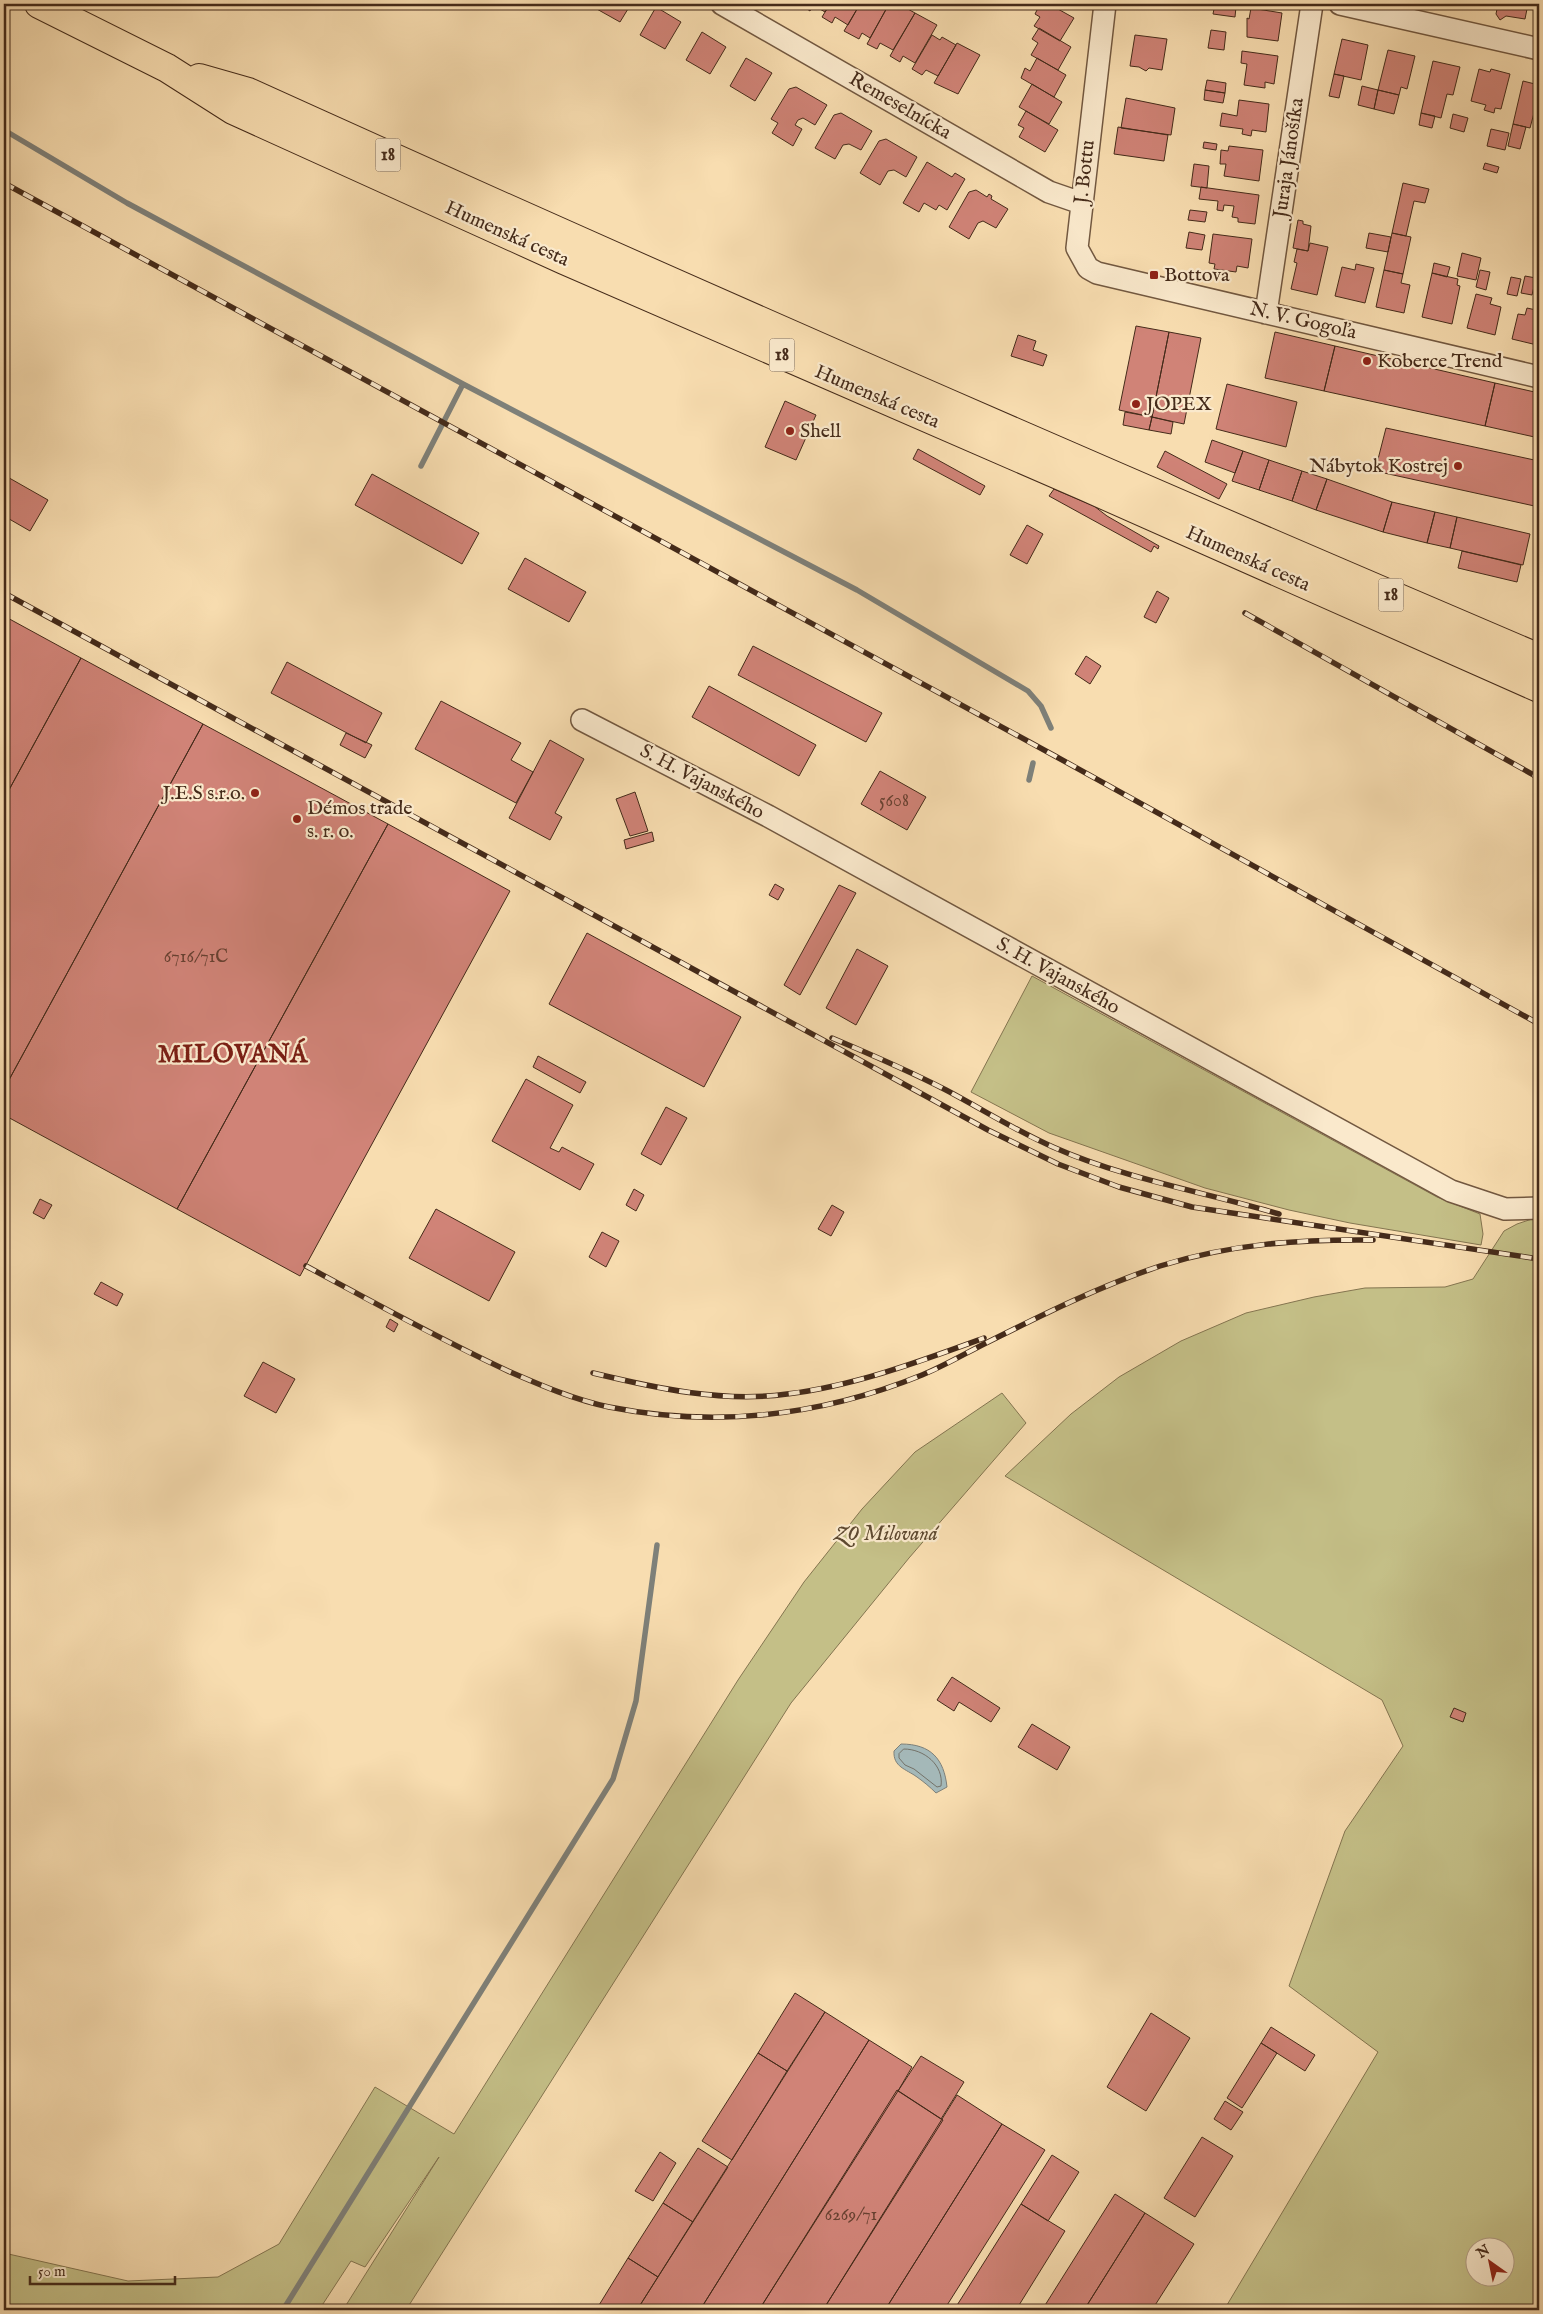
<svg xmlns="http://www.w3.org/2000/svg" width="1543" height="2314" viewBox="0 0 1543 2314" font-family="'IM FELL English',serif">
	<rect width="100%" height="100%" fill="#f8ddb0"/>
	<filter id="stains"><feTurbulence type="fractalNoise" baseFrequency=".004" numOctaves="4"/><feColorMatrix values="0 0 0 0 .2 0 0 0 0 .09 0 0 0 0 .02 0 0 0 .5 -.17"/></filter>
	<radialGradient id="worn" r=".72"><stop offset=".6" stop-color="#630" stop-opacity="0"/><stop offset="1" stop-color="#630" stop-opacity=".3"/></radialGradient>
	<!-- green -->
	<path fill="#c4bf87" stroke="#847550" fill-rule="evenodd" d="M1032,976L1437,1197L1480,1214L1483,1234L1481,1245L1350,1223L1289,1210L1205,1188L1049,1133L971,1092Z
		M1532,1219L1539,1220V2310H1224L1378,2052L1289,1986L1345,1831L1403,1746L1382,1700L1005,1476L1071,1414L1119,1377L1181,1341L1246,1313L1314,1297L1365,1288L1445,1287L1473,1279L1504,1231L1517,1224ZM1476,2246H1506V2276H1476Z
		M1002,1393L1026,1423L909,1558L791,1703L406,2310H343L439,2157L365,2267L351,2261L319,2310H4V2253L128,2281L218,2277L279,2244L375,2087L454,2134L738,1680L804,1582L862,1509L915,1452Z"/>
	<!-- water -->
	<path fill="#a4b8b8" stroke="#7e8079" d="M901,1744C931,1744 944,1759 947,1787L936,1793C930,1787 924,1782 917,1777C906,1769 893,1767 894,1751Z"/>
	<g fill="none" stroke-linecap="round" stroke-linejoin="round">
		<!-- shore -->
		<path stroke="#747269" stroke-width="1" d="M904,1749C924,1749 944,1765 941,1786L937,1787L914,1769L905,1765L899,1758V1754Z"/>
		<!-- stream -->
		<path stroke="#7e8079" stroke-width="5.5" d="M4,130L127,203L463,384L857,590L1028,691L1041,706L1051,728
			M421,466L463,384
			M1029,780L1033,763
			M283,2310L613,1779L636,1701L657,1545"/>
	</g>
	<!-- building -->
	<path fill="#d08377" stroke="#452b1a" d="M598,4H631L620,22L595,8Z
		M800,4H830L825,12L813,5L810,11Z
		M830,4H860L848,25L835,17L832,23L822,17Z
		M860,4H889L870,38L862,33L859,39L844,31Z
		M889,4H899L915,13L893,50L880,43L877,49L867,44Z
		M1040,4H1049L1074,18L1060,41L1034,26L1040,17L1035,14Z
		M1215,4L1236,7L1235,17L1213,14Z
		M1498,4H1528L1525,19L1506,16L1500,20L1496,14Z
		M656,7L681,22L665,49L640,35Z
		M1251,8L1282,13L1278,41L1247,37V18L1249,19Z
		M915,13L937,25L915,63L903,56L900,62L890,56Z
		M1039,28L1071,47L1058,70L1031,55L1038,43L1032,39Z
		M1211,30L1226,32L1224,50L1208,48Z
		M702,32L726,47L710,74L686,60Z
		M932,35L940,40L942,37L956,45L938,76L926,70L922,75L912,69Z
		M1135,35L1167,39L1162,70L1149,68L1146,71L1139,67L1130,66Z
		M1342,39L1368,45L1361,80L1334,74Z
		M957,43L980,55L958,94L934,83Z
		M1388,50L1415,56L1407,89L1401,87L1399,95L1378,90Z
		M1242,51L1278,56L1274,84L1265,82V88L1244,85L1247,64L1241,63Z
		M746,58L772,73L755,101L730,86Z
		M1037,58L1066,75L1054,97L1021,78L1025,68L1030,71Z
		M1433,61L1460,67L1453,95L1447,94L1441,118L1421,113Z
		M1479,69L1490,72L1491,69L1510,74L1501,109L1495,108L1494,113L1484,110L1486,105L1471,101Z
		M1334,74L1344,76L1339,98L1329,96Z
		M1207,80L1226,83L1225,93L1205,90Z
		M1523,81L1539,85V114L1534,113L1530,128L1513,124Z
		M1032,84L1062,102L1049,124L1019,107Z
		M1362,86L1378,90L1374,109L1358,105Z
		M796,87L827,105L815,125L803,118L798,120L795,125L802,129L793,146L772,133L778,123L771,119L789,89Z
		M1205,90L1225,93L1223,103L1204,100Z
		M1378,90L1399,95L1394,114L1374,109Z
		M1126,98L1175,108L1171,135L1121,128Z
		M1239,100L1269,104L1266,132L1252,130L1251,136L1242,134L1243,129L1220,126L1222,113L1237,116Z
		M1026,111L1058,130L1045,152L1019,137L1024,128L1018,125Z
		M841,113L872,131L861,150L849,144L843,145L835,159L815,148L834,115Z
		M1421,113L1435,116L1432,128L1419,125Z
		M1453,114L1468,118L1464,132L1450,128Z
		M1513,124L1526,127L1520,149L1508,146Z
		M1118,127L1168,135L1164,161L1114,154Z
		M1491,129L1509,133L1505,150L1487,146Z
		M886,139L917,157L906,177L894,170L888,171L880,185L860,173L879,141Z
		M1204,142L1217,144L1216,150L1203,148Z
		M1229,146L1263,150L1259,181L1224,176L1226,164H1220L1221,150L1228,151Z
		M927,162L952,177L955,173L965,179L947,210L939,205L936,210L924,203L919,212L903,203Z
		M1485,163L1499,167L1497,173L1483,169Z
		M1194,164L1209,166L1207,188L1191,186Z
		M1403,183L1429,189L1425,203L1414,201L1406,236L1392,233Z
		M1201,187L1259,195L1255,224L1238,222V218L1232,217L1234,206L1224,205L1223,211L1217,210L1218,201L1199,199Z
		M976,190L987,197L989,194L992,196L991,199L1008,209L996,228L983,221L978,223L969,239L949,227L969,192Z
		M1190,210L1207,212L1205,222L1188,220Z
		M1298,220L1303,221V224L1311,226L1308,251L1293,248Z
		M1189,232L1205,235L1202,250L1186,248Z
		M1369,233L1391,237L1388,252L1366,248Z
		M1392,233L1411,237L1403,274L1384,270Z
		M1213,234L1252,239L1248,268L1237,266L1236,272L1214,269L1215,264L1209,263Z
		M1310,243L1328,247L1317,295L1291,289L1297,263L1294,262L1297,249L1308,251Z
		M1462,253L1481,258L1476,280L1457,276Z
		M1434,263L1450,267L1447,277L1432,273Z
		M1356,264L1374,268L1365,303L1335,296L1342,267L1355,270Z
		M1384,270L1403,274L1401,283L1410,285L1404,313L1376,307Z
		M1480,270L1490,272L1486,290L1476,287Z
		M1432,273L1458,279L1457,285L1460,286L1452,324L1422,317Z
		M1525,276L1536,278L1532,295L1521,293Z
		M1511,277L1521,279L1517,296L1507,294Z
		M1476,294L1492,298L1490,304L1501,307L1495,335L1467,328Z
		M1527,308L1536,310L1534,318L1539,319L1537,345L1512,339L1518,314L1525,315Z
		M1136,326L1169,332L1152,417L1119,410Z
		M1169,332L1201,338L1184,424L1152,417Z
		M1275,332L1335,346L1324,391L1265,378Z
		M1018,335L1036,341L1033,350L1047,355L1043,366L1011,356Z
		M1335,346L1495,383L1485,426L1324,391Z
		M1495,383L1539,393V438L1485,426Z
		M1227,384L1297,402L1286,447L1216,429Z
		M785,401L816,415L796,460L765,447Z
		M1125,412L1152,417L1149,430L1123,425Z
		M1152,417L1173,422L1171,434L1149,430Z
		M1386,428L1539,461V507L1375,471Z
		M1212,440L1243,451L1235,473L1205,462Z
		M918,449L985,486L980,495L913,459Z
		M1165,451L1227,484L1219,499L1157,467Z
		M1243,451L1269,460L1259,490L1232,481Z
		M1269,460L1302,471L1292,501L1259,490Z
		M1302,471L1327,479L1316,510L1292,501Z
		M372,474L479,533L462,564L355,505Z
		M4,475L48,500L30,531L4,516Z
		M1327,479L1392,502L1383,532L1316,510Z
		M1054,489L1094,506L1107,516L1159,546L1158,549L1154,546L1151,552L1049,496Z
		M1392,502L1435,512L1427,543L1383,532Z
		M1435,512L1457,517L1450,548L1427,543Z
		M1457,517L1530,534L1523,565L1450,548Z
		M1027,525L1043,534L1027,564L1010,555Z
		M1462,551L1521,565L1517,582L1458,568Z
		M525,558L586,592L569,622L508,589Z
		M1157,591L1169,598L1156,623L1144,617Z
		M4,616L81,658L4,799Z
		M753,646L882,713L866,742L738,675Z
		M1086,656L1101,666L1090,684L1075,674Z
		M81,658L203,724L4,1089V799Z
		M287,662L382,713L366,743L271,693Z
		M709,686L816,745L799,776L692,717Z
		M441,701L521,743L511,760L533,772L516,803L415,749Z
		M203,724L388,824L177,1209L4,1115V1089Z
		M346,733L372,745L365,758L340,745Z
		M550,740L584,759L555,813L562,817L550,840L509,818Z
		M880,771L926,797L907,830L861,804Z
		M635,792L648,831L630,836L616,799Z
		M388,824L510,891L300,1276L177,1209Z
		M652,832L654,841L626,849L624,840Z
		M775,884L784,889L778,900L769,895Z
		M839,885L856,893L800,995L784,985Z
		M587,933L741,1017L704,1087L549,1004Z
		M857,949L888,966L856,1025L826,1008Z
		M538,1056L586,1082L580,1093L533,1067Z
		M526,1079L573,1105L550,1148L559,1152L562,1147L594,1164L580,1190L492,1141Z
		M666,1107L687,1118L661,1165L641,1154Z
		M634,1189L644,1195L636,1211L626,1205Z
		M40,1199L52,1205L44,1219L33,1213Z
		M832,1205L844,1212L831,1236L818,1229Z
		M436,1209L515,1252L489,1301L409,1258Z
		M602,1232L619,1241L606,1267L589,1257Z
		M101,1282L123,1294L117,1306L94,1294Z
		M390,1319L398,1324L394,1332L386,1327Z
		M263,1362L295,1379L276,1413L244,1396Z
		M952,1677L1000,1708L991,1722L959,1702L954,1711L937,1700Z
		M1454,1708L1466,1713L1463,1722L1450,1717Z
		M1032,1724L1070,1747L1057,1770L1018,1747Z
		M795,1993L825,2012L787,2071L758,2053Z
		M825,2012L869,2040L700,2310H637Z
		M1151,2013L1190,2038L1146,2111L1107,2087Z
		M1271,2027L1315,2055L1305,2071L1261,2043Z
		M869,2040L912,2067L898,2091L759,2310H700Z
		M1261,2043L1277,2053L1242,2108L1227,2098Z
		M758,2053L787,2071L732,2160L702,2141Z
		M921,2056L964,2082L941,2119L898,2091Z
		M897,2090L943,2120L823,2310H759Z
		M957,2095L1002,2124L885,2310H823Z
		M1225,2101L1243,2112L1231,2130L1214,2119Z
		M1002,2124L1045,2150L944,2310H885Z
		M1202,2137L1233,2156L1195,2217L1164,2198Z
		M698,2148L728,2167L693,2222L663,2203Z
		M660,2152L676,2163L653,2201L635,2191Z
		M1052,2155L1079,2172L1048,2221L1021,2204Z
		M1115,2194L1145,2213L1084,2310H1042Z
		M663,2203L693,2222L658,2277L628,2258Z
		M1021,2204L1065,2231L1016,2310H954Z
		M1145,2213L1194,2244L1152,2310H1084Z
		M628,2258L658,2277L637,2310H596Z"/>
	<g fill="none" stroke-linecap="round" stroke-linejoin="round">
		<!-- minor casing -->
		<g stroke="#725840" stroke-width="24">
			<path id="minor" d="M722,4L1049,192L1081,203
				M1105,4L1077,248L1088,268L1097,273L1539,377
				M1340,4L1539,49
				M1266,313L1312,4
				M582,720L768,816L1451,1191L1505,1209L1539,1208"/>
		</g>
		<!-- primary casing -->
		<g stroke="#452b1a" stroke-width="30">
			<path id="primary" d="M39,4L167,68L233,110L564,260L1086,487L1539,688
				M199,78L248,92C676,286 1107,474 1539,658"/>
		</g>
		<!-- minor -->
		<use href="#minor" stroke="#fae9cc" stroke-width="21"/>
		<!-- primary -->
		<use href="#primary" stroke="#f8ddb0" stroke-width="28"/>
		<!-- rail casing -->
		<g stroke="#452b1a" stroke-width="5.5">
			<path id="rail" d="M4,183L1055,756L1539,1024
				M4,593L988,1130L1058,1164L1119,1187L1192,1207L1539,1259
				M1245,613L1539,778
				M832,1038C870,1054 909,1071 946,1090C982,1109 1016,1131 1053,1147C1125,1179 1204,1192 1279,1214
				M306,1266C373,1302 439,1339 508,1371C540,1385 575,1400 609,1407C716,1428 821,1416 922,1375C944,1366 966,1353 988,1342C1044,1314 1100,1286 1160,1266C1230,1244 1300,1239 1373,1240
				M593,1373C655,1388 723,1403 787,1394C854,1386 921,1361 984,1338"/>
		</g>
		<!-- rail -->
		<use href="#rail" stroke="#fae9cc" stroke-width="4" stroke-dasharray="11" stroke-linecap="butt"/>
	</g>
	<!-- markers -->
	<g fill="#8f2418" stroke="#fae9cc" stroke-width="2">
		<rect x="1149" y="270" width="10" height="10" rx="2.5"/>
		<circle cx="1367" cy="361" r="5"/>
		<circle cx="1136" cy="404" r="5"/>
		<circle cx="790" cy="431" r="5"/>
		<circle cx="1458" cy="466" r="5"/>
		<circle cx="255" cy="793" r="5"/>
		<circle cx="297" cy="819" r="5"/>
	</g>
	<g text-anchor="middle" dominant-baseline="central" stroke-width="4.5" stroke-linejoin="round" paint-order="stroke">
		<!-- number labels -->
		<g font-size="18" fill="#684131">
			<text x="894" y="801">5608</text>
			<text x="196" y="957">6716/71C</text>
			<text x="851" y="2215">6269/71</text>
		</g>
		<!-- shield labels -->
		<g fill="#fae9cc" stroke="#7b644f" stroke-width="1">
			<rect x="375.5" y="138.5" width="25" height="33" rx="4"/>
			<rect x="769.5" y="338.5" width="25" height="33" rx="4"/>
			<rect x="1378.5" y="578.5" width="25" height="33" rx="4"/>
		</g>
		<g font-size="19" font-weight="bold" fill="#452b1a">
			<text x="388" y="155">18</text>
			<text x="782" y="355">18</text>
			<text x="1391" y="595">18</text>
		</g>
		<!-- street labels -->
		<g font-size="20" fill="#452b1a" stroke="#fae9cc">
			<text transform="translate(900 106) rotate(30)">Remeselnícka</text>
			<text transform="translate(1289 158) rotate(-82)">Juraja Jánošíka</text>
			<text transform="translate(1085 172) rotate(-84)">J. Bottu</text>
			<text transform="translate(507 234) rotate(24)">Humenská cesta</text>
			<text transform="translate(1303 321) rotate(13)">N. V. Gogoľa</text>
			<text transform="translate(877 397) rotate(23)">Humenská cesta</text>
			<text transform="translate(1248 559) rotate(24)">Humenská cesta</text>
			<text transform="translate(702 782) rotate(28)">S. H. Vajanského</text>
			<text transform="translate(1058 976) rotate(29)">S. H. Vajanského</text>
		</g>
		<!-- poi labels -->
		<g font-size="20" fill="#452b1a" stroke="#fae9cc" text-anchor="start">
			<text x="1164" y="275">Bottova</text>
			<text x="1377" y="361">Koberce Trend</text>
			<text x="1146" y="404">JOPEX</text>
			<text x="800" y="431">Shell</text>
			<text x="1448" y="466" text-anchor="end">Nábytok Kostrej</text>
			<text x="245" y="793" text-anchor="end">J.E.S s.r.o.</text>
			<text x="307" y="808">Démos trade<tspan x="307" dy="23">s. r. o.</tspan></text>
		</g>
		<!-- park labels -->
		<g font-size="20" font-style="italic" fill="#5e4930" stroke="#fae9cc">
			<text x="886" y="1534">ZO Milovaná</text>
		</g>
		<!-- district labels -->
		<g font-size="25" font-weight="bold" letter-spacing="1" fill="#7a1f14" stroke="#fae9cc">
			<text x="233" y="1055">MILOVANÁ</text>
		</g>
	</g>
	<!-- margin -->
	<rect width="1543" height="2314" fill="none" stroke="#f8ddb0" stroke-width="20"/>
	<rect x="5" y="5" width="1533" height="2304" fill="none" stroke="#452b1a" stroke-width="2.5"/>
	<rect x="10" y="10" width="1523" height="2294" fill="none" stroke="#452b1a"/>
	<!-- north arrow -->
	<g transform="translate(1490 2262) rotate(327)"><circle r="24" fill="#fae9cc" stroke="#b29d85"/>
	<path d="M0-4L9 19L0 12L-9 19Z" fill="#8f2418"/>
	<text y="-8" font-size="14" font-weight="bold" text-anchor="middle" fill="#452b1a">N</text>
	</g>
	<!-- scale -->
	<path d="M30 2276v8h145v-8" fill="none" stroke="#452b1a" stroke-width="2.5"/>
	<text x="38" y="2276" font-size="15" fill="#452b1a" stroke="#fae9cc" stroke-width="4" paint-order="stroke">50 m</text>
	<rect width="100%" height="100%" filter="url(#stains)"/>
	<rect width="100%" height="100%" fill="url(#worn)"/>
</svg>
